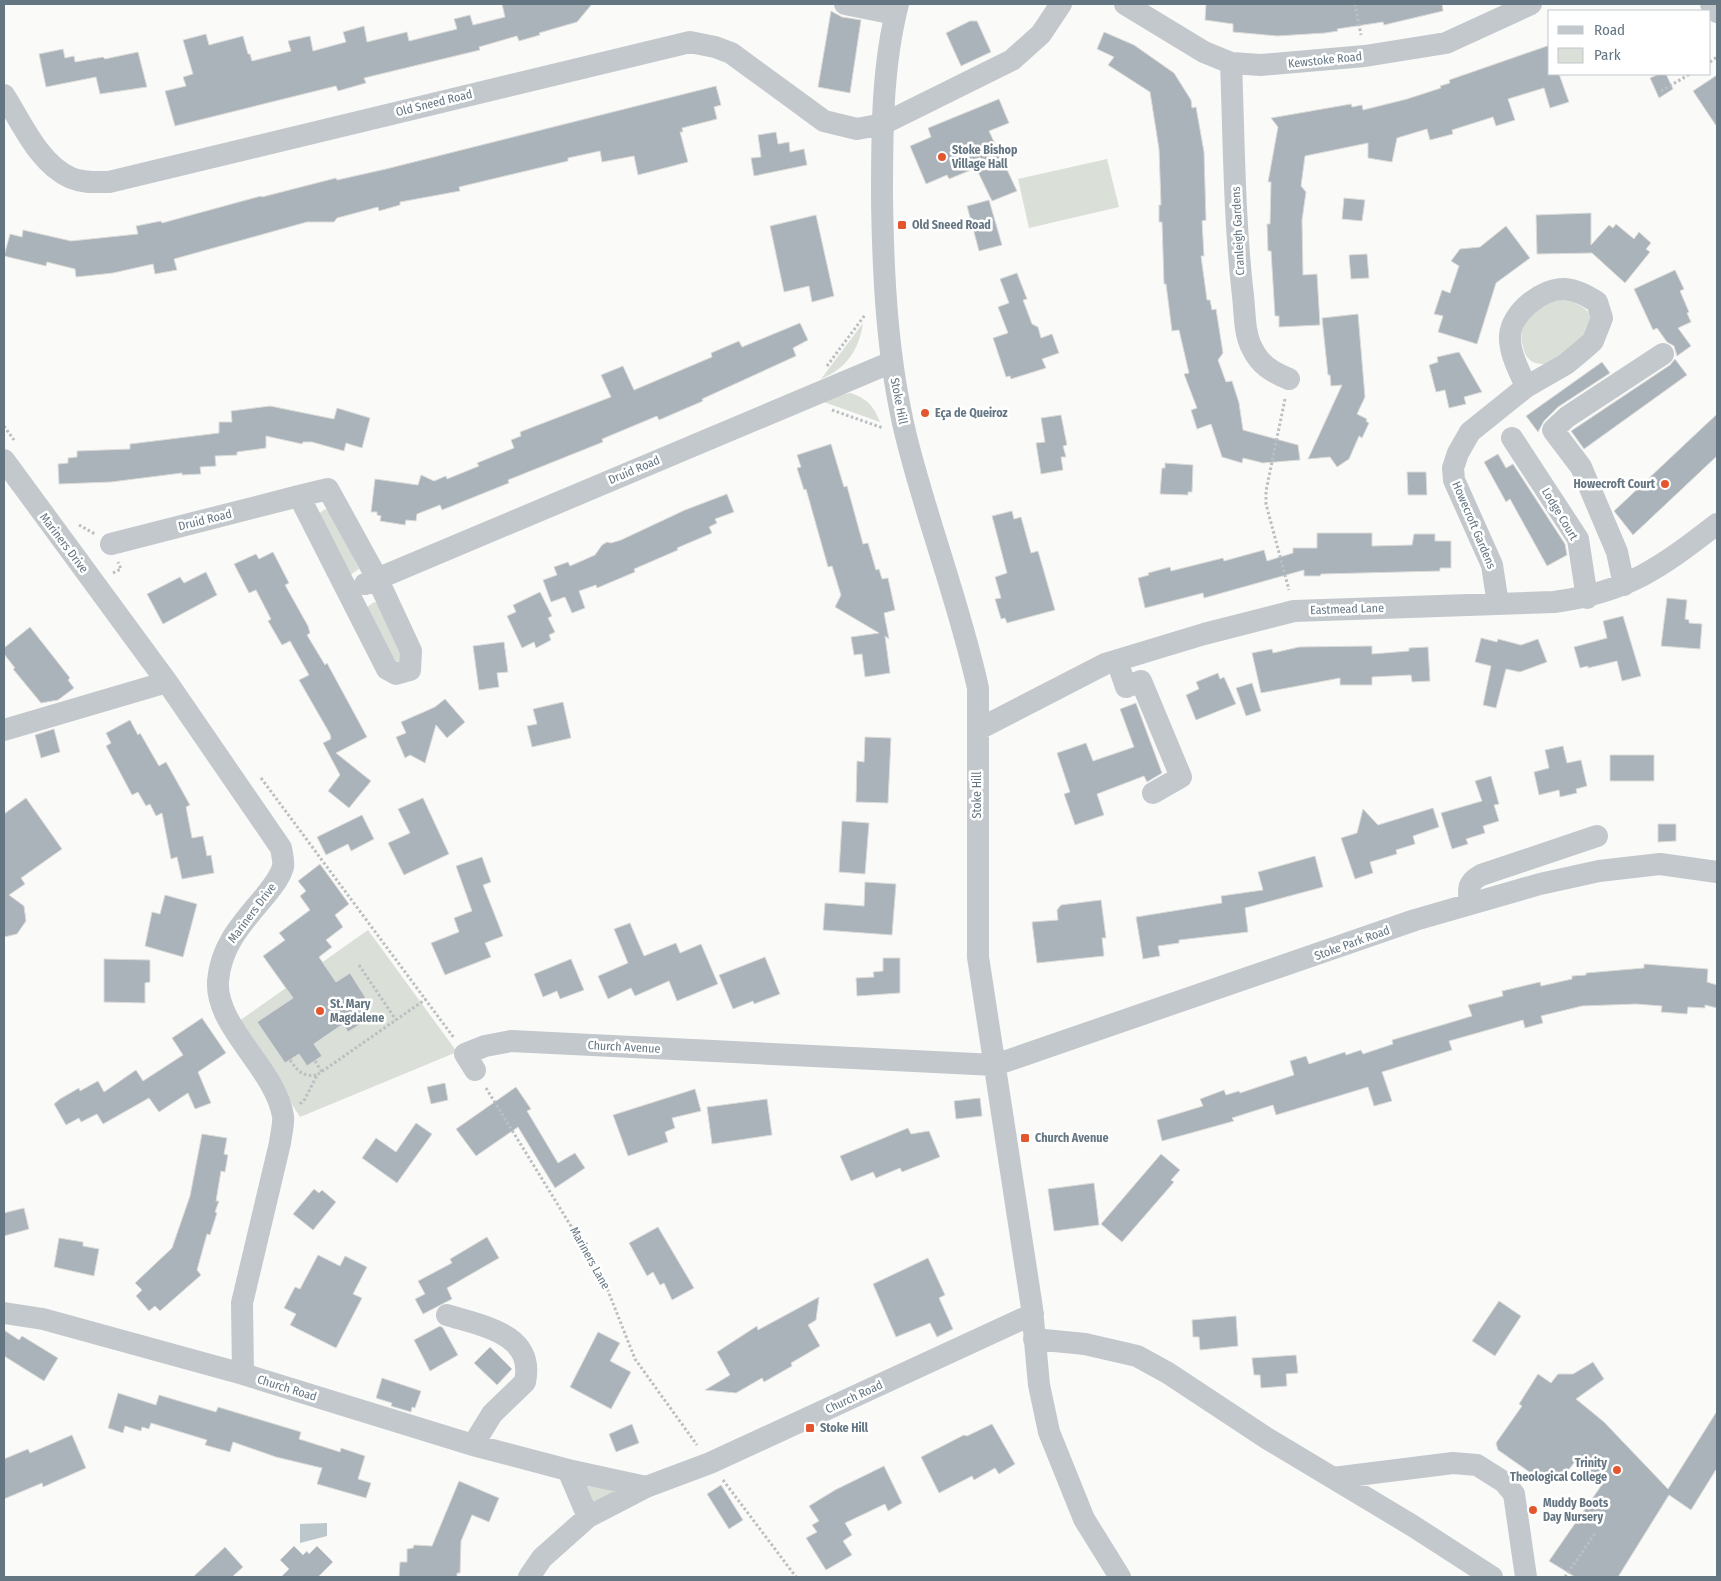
<svg xmlns="http://www.w3.org/2000/svg" width="1721" height="1581" viewBox="0 0 1721 1581" font-family="'Fira Sans Condensed',sans-serif">
	<rect width="100%" height="100%" fill="#fafaf8"/>
	<!-- green -->
	<path fill="#dadfd7" d="M1107,159L1119,207L1029,228L1018,179Z
		M1564,299C1599,310 1600,325 1572,347C1566,352 1558,361 1551,363C1545,365 1534,364 1530,360C1524,355 1524,350 1522,343C1517,317 1543,303 1564,299Z
		M863,323C859,350 846,369 821,379Z
		M851,393C867,399 874,406 880,422L821,401L832,396Z
		M325,509L330,511L359,569L350,575L317,515Z
		M374,602L380,604L406,657L397,669L366,608Z
		M368,930L457,1052L300,1117L239,1021Z
		M581,1478L628,1491L593,1508Z"/>
	<!-- water -->
	<path fill="#bbc7cb" d="M327,1523V1536L300,1543V1524Z"/>
	<!-- building -->
	<path fill="#aab3b9" stroke="#dcdcda" d="M502,4H592L577,22L539,33L540,35L519,41L517,36L479,47L480,50L364,78L366,83L338,91L336,86L175,126L165,91L186,86L183,77L193,74L183,40L206,34L209,45L243,36L248,54H250L252,61L291,51L288,41L310,36L313,51L346,42L343,32L364,26L367,42L407,32L409,41L457,29L454,19L470,15L473,25L505,17Z
		M1206,4H1442L1443,11L1384,25L1383,22L1337,29L1338,31L1325,33L1277,36L1233,32V24L1205,20Z
		M831,11L842,17L861,20L850,93L818,87Z
		M970,21H977L991,52L961,66L946,33Z
		M1104,32L1134,45L1174,73L1191,100L1192,108L1196,107L1204,152L1206,220L1202,221L1204,256H1201L1207,300H1210L1212,310L1216,309L1223,353L1218,360L1226,382L1232,381L1239,403L1243,430L1298,445L1300,460L1263,463L1243,458L1242,463L1222,457L1211,424L1197,429L1191,410L1197,408L1184,374L1189,373L1179,330L1172,331L1166,284H1164L1162,222H1159V205H1161L1159,149L1150,92L1108,65L1114,57L1097,49Z
		M1550,45V74H1559L1569,102L1550,108L1544,88L1508,99L1515,120L1496,126L1493,117L1452,130L1453,134L1430,140L1427,129L1397,138L1392,162L1368,158V143L1305,156L1301,186L1306,192L1302,220L1303,275L1317,274L1320,325L1279,327V316H1275L1271,251H1268L1267,224H1270L1271,182H1268L1278,127L1271,118L1351,104L1352,107L1362,105L1363,110L1407,99L1441,88L1440,86L1450,83L1449,80Z
		M63,49L65,58L74,56L75,62L103,57L105,59L138,52L147,87L100,94L96,77L46,87L39,54Z
		M1659,74H1666L1673,89L1659,98L1650,78Z
		M1717,75V127L1693,91Z
		M716,86L721,105L714,107L717,119L682,128L683,132H680L688,162L638,175L634,156L602,162L600,151L568,158V161L459,187L460,191L400,202V205L379,211L378,207L337,218L334,222H307L174,259L177,270L155,274L153,264L113,273L76,277L75,269L47,262L46,266L4,256L10,234L22,237L23,230L71,241L138,234L136,226L161,221L162,223L261,196L262,197L336,178L337,180L386,169Z
		M999,99L1009,123L989,131L1017,191L992,201L976,168L949,179L947,175L926,184L910,146L931,137L928,128Z
		M776,132L778,144L789,142L790,152L804,149L807,165L754,176L751,158L761,157L758,135Z
		M1344,198L1365,200L1362,221L1342,219Z
		M989,200L1002,245L979,251L967,206Z
		M1591,213V245L1609,225L1613,228L1616,224L1634,239L1639,232L1651,243L1646,249L1650,252L1625,283L1592,253L1537,254L1536,215Z
		M816,215L834,296L812,302L809,286L784,292L770,226Z
		M1506,226L1530,258L1496,283L1477,344L1438,332L1443,316L1434,314L1442,290L1450,293L1459,266L1451,261L1460,249L1480,247Z
		M1367,254L1369,278L1351,279L1349,255Z
		M1675,270L1684,289L1680,291L1689,312L1687,313L1691,322L1678,328L1691,346L1677,356L1674,346L1667,342L1657,328L1653,330L1634,289Z
		M1017,273L1027,299L1023,300L1032,324L1038,327L1041,338L1052,334L1059,353L1042,359L1046,368L1011,379L1010,376L1006,377L993,338L1008,333L998,307L1009,303L1000,279Z
		M1358,314L1365,397L1357,414L1367,419L1366,421L1369,423L1362,438L1359,436L1349,459L1337,467L1330,457L1308,459L1342,385L1331,386L1330,375H1328L1322,318Z
		M800,323L808,340L793,348L796,356L702,399L703,401L659,420L657,416L602,439L603,442L508,480L509,483L489,491L442,510L440,505L417,514L416,521L406,520L405,525L380,521L381,516L377,515V512H371L375,479L418,485L421,475L434,481L446,476L447,479L479,466L477,463L514,448L511,440L521,436L520,432L611,397L601,375L623,366L634,390L712,357L711,353L739,341L742,347Z
		M1459,352L1482,392L1464,397L1466,404L1449,408L1445,390L1436,392L1429,365L1438,362L1437,357Z
		M1675,359L1687,375L1584,449L1571,431L1670,365Z
		M1602,362L1610,373L1558,407L1544,421L1538,432L1526,416Z
		M270,406L324,417L334,419L337,408L370,418L362,448L346,443L344,451L312,442H303L302,444L266,436V448L237,452V455L215,456L216,466L200,467L201,474L182,475V473L111,482L59,484L58,464L68,463V458L77,457V451L130,449V444L219,433V422H232L231,411Z
		M1717,414V456L1633,535L1614,511Z
		M1061,415L1067,445L1063,446L1066,457H1061L1063,470L1041,474L1036,443L1045,442L1041,418Z
		M831,444L844,487L847,486L863,544L868,543L876,570L879,569L882,579L888,578L895,610L884,613L889,639L885,636L890,673L865,677L862,654L854,655L851,637L879,633L835,607L841,595L832,566L828,567L806,489L804,490L797,468L801,467L797,455Z
		M1498,454L1506,468L1513,464L1565,544L1567,555L1547,566L1510,499L1506,502L1484,462Z
		M1165,463L1193,465L1192,492H1188V495L1160,494L1162,468H1165Z
		M1407,472H1426L1427,495H1408Z
		M727,494L734,512L715,519L717,523L709,527L712,533L677,548L678,550L634,569L635,572L597,588L596,585L579,591L585,608L572,613L565,597L551,602L543,580L557,575L554,567L568,562L570,566L595,555L602,545L607,542L611,543L621,540L685,510Z
		M1012,511L1014,519L1021,517L1031,553L1038,551L1055,610L1007,623L1005,618L1001,619L995,599L1001,598L995,577L1007,573L992,516Z
		M1317,533H1372V546L1412,545L1414,534H1435V541H1451V568H1440V571L1321,574L1320,576H1304V570L1204,598L1203,593L1145,608L1138,578L1149,575L1148,573L1170,567L1171,571L1223,558L1224,561L1264,550L1267,561L1293,553V548H1317Z
		M273,552L289,583L285,585L308,626L310,633L307,635L325,665L327,663L367,737L336,753L371,781L349,808L328,791L340,775L323,743L331,739L330,734L299,680L309,675L290,641L282,645L268,621L271,619L256,590L249,593L234,564L256,554L259,559Z
		M206,572L217,595L163,624L147,594L180,577L184,583Z
		M540,592L552,616L548,618L555,632L549,635L551,640L536,648L534,642L522,648L507,616L516,612L513,605Z
		M1667,598L1687,600L1685,619L1689,620V623L1702,624L1700,649L1661,646Z
		M1623,616L1641,676L1622,681L1617,661L1588,668V666L1580,668L1574,647L1607,638L1603,621Z
		M30,627L70,678L68,680L74,688L58,700L41,703L13,669L15,668L4,654V648Z
		M1481,638L1497,642L1498,639L1521,645L1538,639L1547,662L1520,672L1506,669L1496,708L1483,705L1491,666L1475,662Z
		M504,642L508,672L497,673L499,687L479,690L473,646Z
		M1372,646V654L1409,651V648L1428,647L1430,681L1412,682L1411,675L1372,677V685H1340V678L1261,693L1252,653L1272,649L1273,653L1299,647Z
		M1218,673L1220,679L1224,677L1236,704L1196,720L1186,695L1199,689L1196,682Z
		M1252,683L1261,711L1246,716L1236,688Z
		M445,699L465,722L447,738L436,725L425,763L410,755L405,758L396,737L406,733L401,722L435,707Z
		M563,702L571,738L532,747L527,726L537,724L533,709Z
		M1136,703L1162,773L1147,782L1144,776L1097,794L1104,815L1075,825L1064,794L1070,792L1057,753L1086,743L1093,761L1134,747L1120,709Z
		M130,720L138,735L140,733L159,766L166,762L190,805L186,807L192,838L203,836L207,856L211,855L214,873L182,879L177,857L171,859L162,813L156,816L150,804L146,806L138,792L132,795L106,746L111,743L106,733Z
		M54,729L60,752L41,758L35,735Z
		M865,737L891,738L888,803L856,802L857,761L864,762Z
		M1563,746L1567,763L1581,760L1587,786L1576,789L1577,793L1560,797L1559,790L1539,795L1534,772L1549,768L1545,750Z
		M1610,755H1654V781H1610Z
		M1491,776L1499,804L1494,805L1499,821L1483,826L1485,833L1466,839L1468,844L1452,849L1441,813L1482,801L1475,781Z
		M26,798L62,849L21,878L25,884L9,895L24,906L26,921L17,934L4,937V814Z
		M423,798L449,854L404,875L388,843L410,833L398,809Z
		M1433,808L1439,827L1413,836L1415,844L1396,850L1397,854L1370,862L1373,873L1355,879L1341,838L1357,833L1363,809L1378,825Z
		M362,815L374,839L351,851L348,844L326,855L317,837Z
		M842,821L869,823L865,874L839,872Z
		M1658,824H1676V841L1658,842Z
		M1315,856L1323,887L1245,908L1248,932L1179,940V943L1158,946L1160,956L1143,959L1136,917L1222,903L1221,896L1263,890L1258,872Z
		M482,857L491,882L483,885L503,936L485,943L491,957L445,975L431,943L459,932L454,918L472,911L456,866Z
		M320,864L349,904L335,915L343,927L326,940L332,947L319,957L336,982L350,973L367,1000L360,1004L370,1018L348,1032L343,1024L314,1044L322,1056L307,1066L299,1054L285,1063L257,1022L293,998L263,956L285,940L279,933L310,910L300,896L306,891L298,881Z
		M865,882L896,884L892,935L823,930L825,903L864,906Z
		M165,895L197,904L183,957L145,946L152,912L160,914Z
		M1101,900L1106,938H1102L1104,956L1037,963L1032,922L1058,920L1057,910L1061,905Z
		M630,923L644,956L676,943L680,953L701,944L718,984L677,1001L669,981L635,996L631,988L608,999L598,976L628,963L614,929Z
		M765,957L780,994L754,1004L753,1001L733,1009L719,975Z
		M883,958H900V993L857,996L856,978L874,977L873,972L883,971Z
		M104,959L150,960V982L145,983V1003L104,1002Z
		M571,959L584,990L560,999L557,991L543,997L534,974Z
		M1644,964L1708,969L1707,982L1717,985V1008L1705,1005V1008L1688,1007L1687,1014L1661,1012L1662,1006L1636,1004L1582,1006L1541,1016L1543,1023L1525,1028L1523,1020L1449,1041L1452,1050L1382,1072L1392,1101L1374,1106L1368,1087L1276,1115L1273,1105L1232,1118L1234,1121L1162,1141L1157,1120L1203,1106L1200,1099L1224,1090L1226,1095L1239,1091L1240,1093L1294,1075L1290,1061L1306,1056L1309,1064L1345,1052L1346,1055L1361,1050L1363,1054L1393,1044L1392,1040L1472,1016L1468,1005L1503,996L1502,991L1540,982L1541,986L1572,979V976L1586,975V973L1644,968Z
		M202,1018L226,1053L198,1072L211,1103L195,1109L188,1093L159,1112L149,1098L103,1124L97,1114L81,1122L79,1118L66,1125L54,1104L60,1099L79,1088L80,1091L98,1081L104,1092L136,1070L143,1081L183,1055L172,1038Z
		M445,1083L448,1100L431,1104L427,1087Z
		M516,1087L531,1109L527,1111L558,1163L575,1153L585,1168L555,1188L518,1127L476,1156L456,1129Z
		M695,1089L701,1111L672,1118L675,1128L665,1132L668,1142L628,1156L613,1115Z
		M980,1098L982,1116L956,1119L954,1101Z
		M767,1099L772,1135L712,1144L707,1107Z
		M416,1123L432,1134L397,1183L362,1158L376,1138L396,1152Z
		M908,1128L911,1134L929,1131L940,1157L902,1172L900,1168L876,1178L873,1172L851,1181L840,1156Z
		M202,1134L227,1138L224,1154L228,1155L225,1172L221,1171L216,1201H219L215,1212L217,1213L210,1235L207,1234L197,1270L201,1275L160,1311L155,1306L149,1311L136,1296L142,1290L135,1283L172,1248L190,1196Z
		M1161,1154L1180,1170L1171,1180L1174,1182L1122,1242L1101,1224Z
		M1094,1183L1099,1225L1054,1231L1048,1189Z
		M314,1189L319,1193L322,1190L336,1202L313,1230L293,1214Z
		M24,1208L29,1229L4,1236V1213Z
		M658,1227L694,1288L672,1300L664,1283L660,1285L653,1272L647,1276L629,1243Z
		M487,1237L499,1258L447,1288L452,1299L423,1314L415,1299L425,1294L418,1281L452,1263L450,1259Z
		M59,1238L83,1242V1246L99,1249L94,1276L54,1267Z
		M318,1255L340,1266L345,1256L367,1267L353,1294L362,1298L336,1348L290,1325L296,1314L284,1308L295,1287L300,1289Z
		M928,1258L945,1295L939,1298L953,1329L937,1337L930,1323L896,1337L873,1284Z
		M819,1297L816,1320L808,1325L820,1346L791,1363L792,1366L764,1382L762,1378L736,1393L705,1390L730,1375L717,1352L757,1326L758,1330Z
		M1499,1301L1521,1316L1495,1356L1472,1341Z
		M1236,1316L1238,1346L1200,1350L1199,1337H1193L1192,1320Z
		M440,1326L443,1328L458,1355L430,1371L414,1340Z
		M4,1330L19,1340L22,1336L58,1358L44,1381L4,1356Z
		M598,1332L620,1343L610,1361L631,1372L611,1409L570,1387Z
		M490,1347L512,1369L497,1385L474,1363Z
		M1296,1355L1298,1373L1286,1374L1287,1386L1261,1388L1260,1375H1254L1252,1358Z
		M1593,1362L1604,1379L1576,1399L1604,1422L1668,1489L1717,1411V1468L1691,1510L1669,1495L1618,1577H1575L1549,1561L1603,1483L1577,1459L1563,1477L1558,1474L1555,1481L1546,1475L1538,1478L1498,1450L1496,1443L1522,1406L1519,1404L1538,1374L1551,1383L1558,1374H1573Z
		M382,1378L421,1391L415,1408L412,1407L411,1412L391,1406L392,1403L376,1398Z
		M118,1393L156,1405L159,1395L216,1412L218,1407L301,1432L299,1439L340,1452L341,1448L365,1456L358,1479L371,1483L366,1498L317,1484L322,1468L276,1457L233,1442L230,1452L205,1445L207,1440L151,1423L149,1429L142,1427L141,1431L125,1426L123,1433L108,1428Z
		M632,1424L639,1443L616,1452L609,1434Z
		M992,1424L1015,1464L999,1474L995,1468L974,1480L972,1476L939,1493L921,1457L964,1435L967,1436Z
		M72,1435L86,1468L43,1487L42,1483L4,1499V1459L28,1449L30,1453Z
		M884,1466L902,1503L888,1511L885,1504L845,1523L852,1535L843,1541L852,1555L826,1570L806,1538L817,1532L812,1525L819,1521L809,1506L835,1490Z
		M459,1481L499,1498L489,1522L472,1515L461,1541L460,1573H457V1577H399L400,1562H407V1549L413,1548L414,1545L432,1546Z
		M721,1485L743,1520L729,1529L707,1494Z
		M294,1546L303,1555L307,1551L309,1554L317,1546L333,1562L318,1577H281L289,1569L280,1560Z
		M225,1547L243,1567L232,1577H193Z"/>
	<g fill="none" stroke-linecap="round" stroke-linejoin="round">
		<!-- path -->
		<path stroke="#bbbfc2" stroke-width="3" stroke-dasharray="2.5 2.5" stroke-linecap="butt" d="M1355,4L1361,35
			M1710,62L1717,57
			M1661,91L1690,74
			M827,366L865,315
			M1285,399L1266,491V504L1289,590
			M832,410L883,428
			M4,426L14,440
			M79,525L95,534
			M113,573L121,569L118,562
			M261,778L454,1038
			M359,965L396,1020
			M290,1060C298,1071 302,1077 317,1075
			M315,1061L322,1072
			M486,1088L603,1278L635,1359L697,1445
			M300,1104L305,1099L317,1075L426,999
			M723,1480L796,1577
			M1565,1577L1596,1532"/>
		<!-- minor -->
		<path stroke="#c3c8cc" stroke-width="22" d="M845,4L895,14
			M898,4C882,66 882,132 882,196C883,276 887,358 906,436C927,521 959,602 978,688V957L1032,1308L1039,1385L1049,1432L1084,1519L1120,1577
			M1125,4L1204,52L1231,63L1261,65L1365,56L1446,43L1531,4
			M1711,4L1717,12
			M1231,63C1234,140 1234,219 1243,296C1245,313 1244,333 1252,348C1260,365 1272,372 1289,379
			M4,95C22,123 39,164 71,178C83,183 96,182 109,182L690,42L715,47L731,53L824,121L857,129L883,124L1012,60L1041,34L1061,4
			M1512,438L1578,539L1587,598
			M4,460L167,682L281,848C282,854 284,862 283,867C280,878 272,887 265,896C243,922 221,945 218,981C215,1027 275,1068 283,1116C284,1124 281,1134 280,1143L242,1303L243,1374
			M111,544L299,496L328,489L377,578L411,651L410,670L396,674L387,669L299,496
			M365,584L892,362
			M1624,585L1617,552L1581,467L1553,430L1567,417L1663,354
			M1498,604L1492,565L1454,480L1453,468L1458,453L1470,432L1526,387L1566,364L1584,349L1593,341L1602,318L1597,302C1587,296 1577,290 1565,289C1542,288 1511,313 1510,336C1509,353 1520,372 1526,387
			M1117,661L1126,687L1141,681L1181,777L1153,793
			M979,729L1105,664L1204,634L1294,611L1554,602C1628,592 1660,568 1717,524
			M4,730L167,682
			M1470,904C1468,889 1467,883 1481,875L1597,836
			M475,1070L465,1054L485,1046L511,1041L995,1065L1415,920L1540,884L1599,871L1660,864L1717,872
			M4,1313L43,1319L243,1374L473,1445L568,1470L646,1487
			M447,1315C483,1326 535,1334 525,1382L492,1414L473,1445
			M1034,1339L1085,1344L1137,1356L1168,1373L1268,1439L1413,1526L1492,1577
			M568,1470L588,1517
			M1333,1478L1453,1463L1477,1465L1504,1482L1514,1494L1526,1577
			M529,1577L542,1558L588,1517L646,1487L710,1463L1033,1314"/>
	</g>
	<!-- markers -->
	<g fill="#e4572e" stroke="#fff" stroke-width="2">
		<circle cx="942" cy="157" r="5"/>
		<rect x="897" y="220" width="10" height="10" rx="2.5"/>
		<circle cx="925" cy="413" r="5"/>
		<circle cx="1665" cy="484" r="5"/>
		<circle cx="320" cy="1011" r="5"/>
		<rect x="1020" y="1133" width="10" height="10" rx="2.5"/>
		<rect x="805" y="1423" width="10" height="10" rx="2.5"/>
		<circle cx="1617" cy="1470" r="5"/>
		<circle cx="1533" cy="1510" r="5"/>
	</g>
	<g text-anchor="middle" dominant-baseline="central" stroke-width="5" stroke-linejoin="round" paint-order="stroke">
		<!-- street labels -->
		<g font-size="12" fill="#657683" stroke="#fff">
			<text transform="translate(1325 60) rotate(-6)">Kewstoke Road</text>
			<text transform="translate(434 103) rotate(-14)">Old Sneed Road</text>
			<text transform="translate(1238 231) rotate(-93)">Cranleigh Gardens</text>
			<text transform="translate(899 401) rotate(79)">Stoke Hill</text>
			<text transform="translate(634 470) rotate(-23)">Druid Road</text>
			<text transform="translate(1560 514) rotate(59)">Lodge Court</text>
			<text transform="translate(205 520) rotate(-14)">Druid Road</text>
			<text transform="translate(1474 525) rotate(67)">Howecroft Gardens</text>
			<text transform="translate(64 543) rotate(53)">Mariners Drive</text>
			<text transform="translate(1347 609) rotate(-2)">Eastmead Lane</text>
			<text transform="translate(977 795) rotate(-90)">Stoke Hill</text>
			<text transform="translate(252 913) rotate(-53)">Mariners Drive</text>
			<text transform="translate(1352 943) rotate(-20)">Stoke Park Road</text>
			<text transform="translate(624 1047) rotate(3)">Church Avenue</text>
			<text transform="translate(590 1258) rotate(61)">Mariners Lane</text>
			<text transform="translate(287 1388) rotate(17)">Church Road</text>
			<text transform="translate(854 1397) rotate(-25)">Church Road</text>
		</g>
		<!-- poi labels -->
		<g font-size="12" font-weight="bold" fill="#657683" stroke="#fff" text-anchor="start">
			<text x="952" y="150">Stoke Bishop<tspan x="952" dy="14">Village Hall</tspan></text>
			<text x="912" y="225">Old Sneed Road</text>
			<text x="935" y="413">Eça de Queiroz</text>
			<text x="1655" y="484" text-anchor="end">Howecroft Court</text>
			<text x="330" y="1004">St. Mary<tspan x="330" dy="14">Magdalene</tspan></text>
			<text x="1035" y="1138">Church Avenue</text>
			<text x="820" y="1428">Stoke Hill</text>
			<text x="1607" y="1463" text-anchor="end">Trinity<tspan x="1607" dy="14">Theological College</tspan></text>
			<text x="1543" y="1503">Muddy Boots<tspan x="1543" dy="14">Day Nursery</tspan></text>
		</g>
	</g>
	<!-- border -->
	<rect width="1721" height="1581" fill="none" stroke="#657683" stroke-width="10"/>
	<!-- legend -->
	<rect x="1548" y="10" width="162" height="65" fill="#ffffff" stroke="#c1c8cd"/>
	<rect x="1558" y="26" width="25" height="8" fill="#c3c8cc" stroke="#c1c8cd"/>
	<text x="1594" y="35" font-size="15" fill="#657683">Road</text>
	<rect x="1558" y="48" width="25" height="15" fill="#dadfd7" stroke="#c1c8cd"/>
	<text x="1594" y="60" font-size="15" fill="#657683">Park</text>
</svg>
